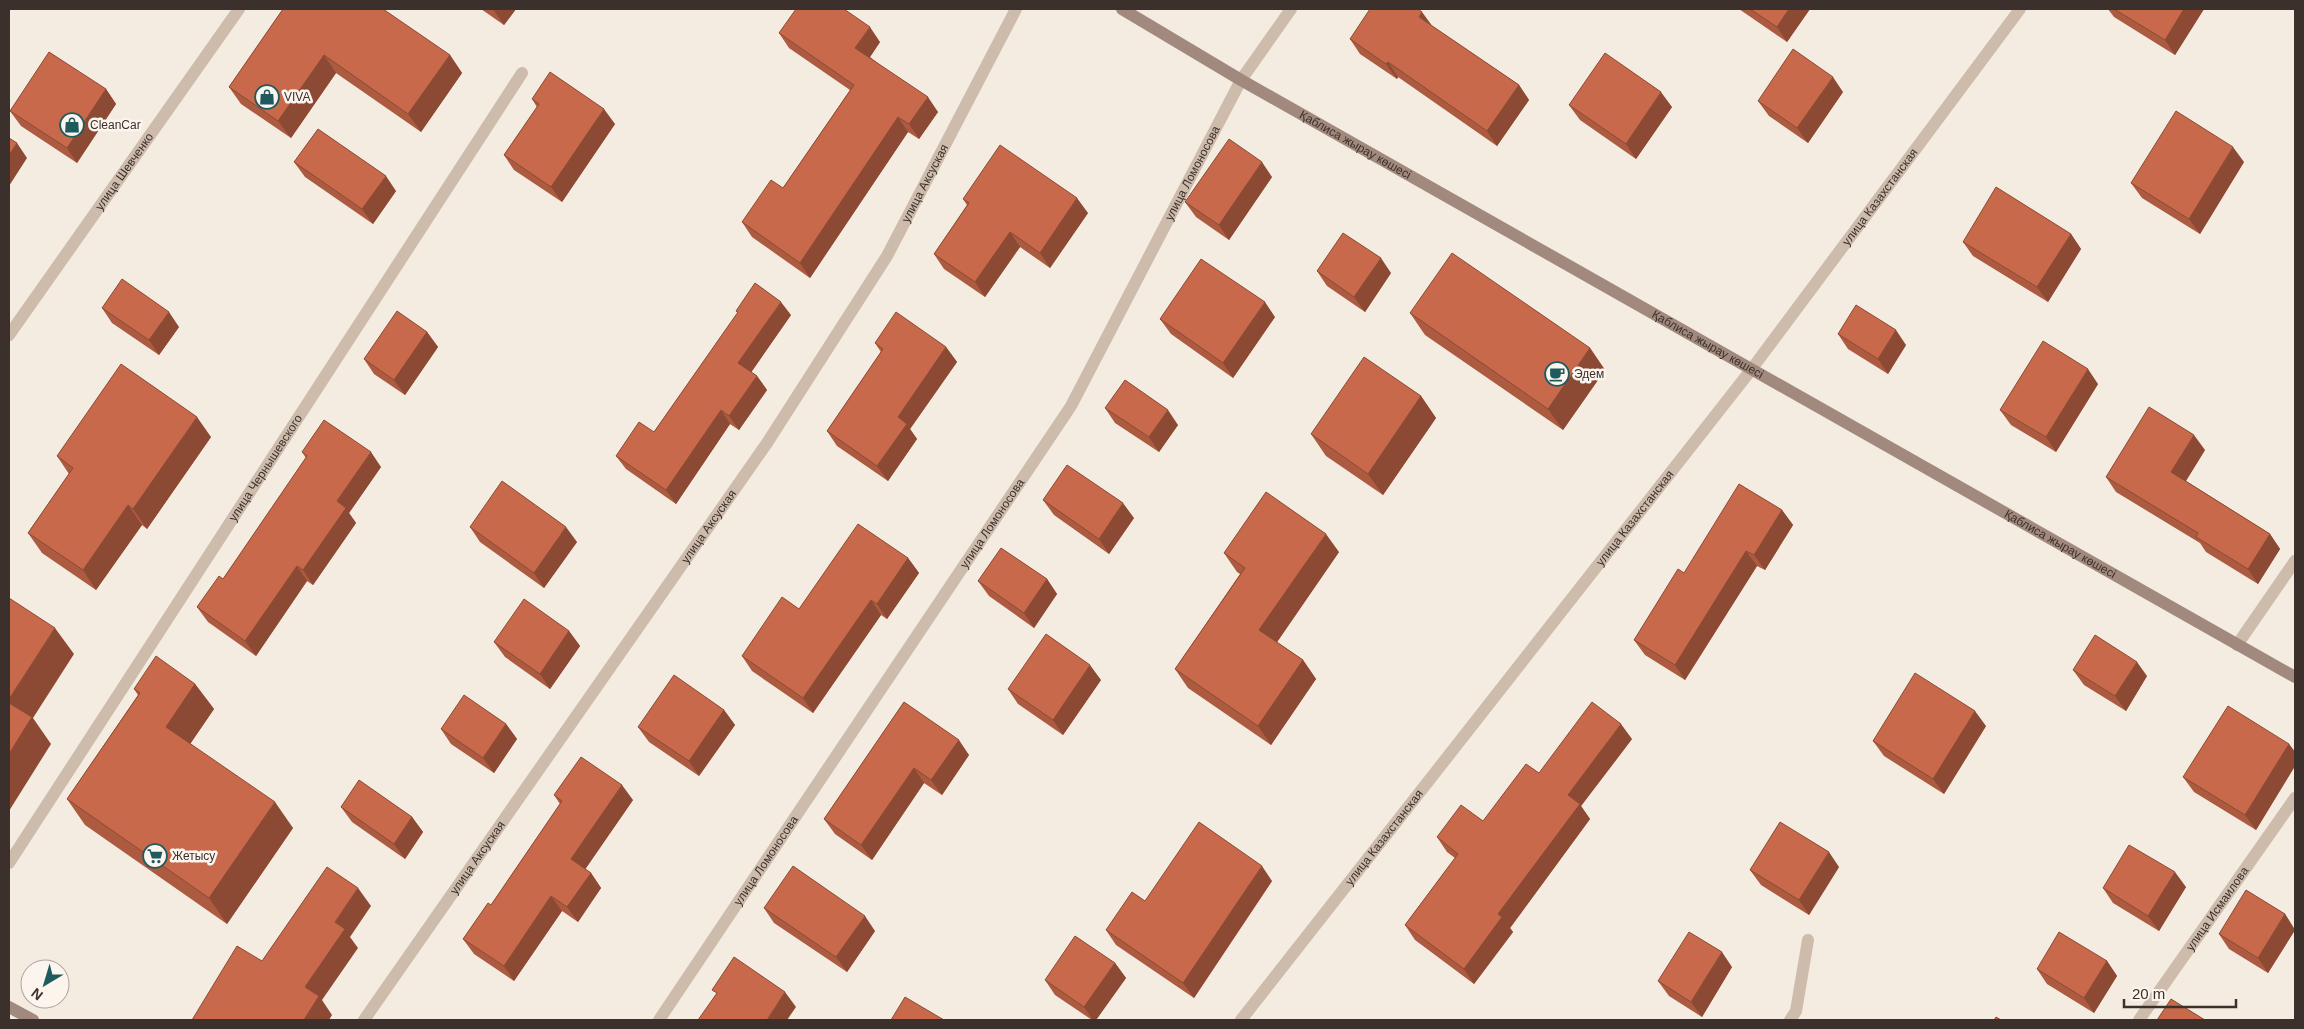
<svg xmlns="http://www.w3.org/2000/svg" width="2304" height="1029" viewBox="0 0 2304 1029" font-family="Arial,sans-serif">
	<rect width="100%" height="100%" fill="#f4ebe1"/>
	<g fill="none" stroke-linecap="round" stroke-linejoin="round">
		<!-- street -->
		<g stroke="#cdbbac" stroke-width="12">
			<path id="s1" d="M9,335L239,9"/>
			<path d="M2237,645L2295,561"/>
			<path id="s2" d="M9,863L522,73"/>
			<path id="s3" d="M364,1020L767,443L887,256L1016,9"/>
			<path id="s4" d="M659,1020L1071,406L1241,80L1291,9"/>
			<path id="s5" d="M1241,1020L1751,370L2020,9"/>
			<path d="M1790,1020L1796,1011L1808,940"/>
			<path id="s6" d="M2139,1020L2295,798"/>
		</g>
		<!-- secondary -->
		<g stroke="#a18a7d" stroke-width="12">
			<path id="s7" d="M1122,9L1241,80L2295,677"/>
			<path d="M9,1007L33,1020"/>
		</g>
	</g>
	<!-- wall -->
	<path fill="#ac5a40" d="M283,9L450,55L462,73L421,132L336,73L291,138L241,104L229,87Z
		M481,9H516L504,25Z
		M1739,9H1810L1787,42Z
		M2108,9H2204L2175,55L2114,17Z
		M1432,26L1519,85L1529,100L1497,146L1398,77L1397,79L1360,54L1350,39Z
		M779,33L880,42L870,57L938,112L919,139L908,132L810,278L752,237L742,222L783,188L850,90L789,48Z
		M106,89L116,104L77,163L21,126L10,111Z
		M1843,92L1808,143L1769,116L1758,101Z
		M532,99L615,124L562,202L514,170L504,155L537,107Z
		M1569,105L1672,107L1636,159L1580,120Z
		M294,162L396,191L373,224L305,177Z
		M2244,162L2200,234L2142,198L2131,183Z
		M1272,177L1229,240L1196,217L1185,202Z
		M963,199L1088,213L1050,268L1020,247L985,297L944,269L934,254L967,205Z
		M2071,234L2081,249L2048,302L1973,256L1963,242Z
		M1317,271L1391,273L1365,312L1327,286Z
		M102,308L179,327L159,355L112,323Z
		M736,311L791,315L751,372L757,376L767,390L739,430L730,424L676,504L626,469L616,456L654,432L738,313Z
		M1410,313L1590,348L1605,370L1563,430L1425,335Z
		M1275,317L1233,378L1171,334L1160,319Z
		M427,332L438,347L405,395L374,374L364,359Z
		M1838,334L1906,345L1888,374L1848,349Z
		M875,343L946,347L957,362L910,429L917,439L888,481L837,446L827,431L881,352Z
		M2098,384L2056,452L2011,425L2000,410Z
		M1421,396L1436,418L1383,495L1326,456L1311,434Z
		M1105,408L1178,425L1159,452L1115,423Z
		M211,437L147,529L142,525L96,590L42,553L28,533L69,474L57,456Z
		M2205,450L2186,481L2270,534L2280,549L2258,584L2206,552L2200,543L2116,492L2106,477Z
		M302,452L381,467L349,513L356,523L313,585L307,581L256,656L208,622L197,607L223,579L306,458Z
		M1043,500L1134,518L1109,554L1054,515Z
		M1782,510L1793,525L1765,570L1757,566L1685,680L1645,655L1634,640L1684,573Z
		M470,527L577,542L544,588L480,542Z
		M1339,552L1277,642L1303,660L1316,679L1271,745L1188,688L1175,669L1240,574L1237,572L1224,553Z
		M908,558L919,573L887,619L881,615L813,713L752,671L742,656L799,609Z
		M1047,579L1057,594L1034,628L989,596L978,581Z
		M569,631L580,646L550,689L505,657L494,642Z
		M2073,670L2147,676L2126,711L2084,685Z
		M1101,680L1063,735L1018,704L1008,689Z
		M195,684L214,709L190,744L293,828L227,924L85,825L67,799L138,695L134,689Z
		M904,702L969,755L942,795L924,783L872,860L835,834L824,819Z
		M724,710L735,725L699,776L649,742L638,727Z
		M506,724L517,739L494,773L451,744L441,729Z
		M1986,726L1944,794L1884,756L1873,741Z
		M1632,739L1581,806L1590,819L1510,928L1513,932L1474,984L1415,940L1405,925L1455,858L1447,852L1437,837L1483,821L1539,773Z
		M2289,744L2295,752V766L2256,830L2194,792L2183,777Z
		M554,795L633,800L585,869L591,873L601,888L578,922L562,911L514,981L474,954L463,939L491,905L560,804Z
		M341,807L412,817L423,832L405,859L352,822Z
		M1839,867L1809,915L1761,885L1750,870Z
		M1272,881L1194,998L1116,945L1106,930L1145,901Z
		M2186,887L2159,931L2113,903L2103,888Z
		M764,908L875,931L847,972L774,923Z
		M2285,914L2295,930L2268,973L2229,949L2219,934Z
		M2107,961L2117,976L2094,1013L2047,984L2037,969Z
		M1115,963L1126,978L1096,1020H1092L1055,995L1045,980Z
		M1732,967L1702,1017L1669,996L1658,981Z"/>
	<!-- shaded-wall -->
	<path fill="#8c4a34" d="M493,9H516L504,25Z
		M1789,9H1810L1787,42L1777,27Z
		M2184,9H2204L2175,55L2165,40Z
		M1422,12L1433,27L1419,17Z
		M870,27L880,42L866,63L855,48Z
		M324,55L336,73L291,138L278,121Z
		M450,55L462,73L421,132L408,114Z
		M1388,62L1398,77L1397,79L1386,64Z
		M1833,77L1843,92L1808,143L1797,128Z
		M1519,85L1529,100L1497,146L1487,131Z
		M106,89L116,104L77,163L67,148Z
		M1661,92L1672,107L1636,159L1626,144Z
		M928,97L938,112L919,139L909,124Z
		M604,109L615,124L562,202L551,187Z
		M898,117L908,132L810,278L800,263Z
		M17,143L27,158L9,186V155Z
		M2233,147L2244,162L2200,234L2189,219Z
		M1262,162L1272,177L1229,240L1219,225Z
		M386,176L396,191L373,224L362,209Z
		M1077,198L1088,213L1050,268L1040,253Z
		M1010,232L1020,247L985,297L975,282Z
		M2071,234L2081,249L2048,302L2037,287Z
		M1381,258L1391,273L1365,312L1354,297Z
		M781,302L791,315L748,377L738,363Z
		M1265,302L1275,317L1233,378L1223,363Z
		M169,312L179,327L159,355L149,340Z
		M1896,330L1906,345L1888,374L1878,359Z
		M427,332L438,347L405,395L394,380Z
		M946,347L957,362L910,429L917,439L888,481L877,466L898,417Z
		M1590,348L1605,370L1563,430L1548,409Z
		M2088,369L2098,384L2056,452L2046,437Z
		M757,376L767,390L739,430L729,416Z
		M1421,396L1436,418L1383,495L1368,474Z
		M721,410L730,424L676,504L666,490Z
		M1168,410L1178,425L1159,452L1149,437Z
		M197,417L211,437L147,529L133,509Z
		M2194,435L2205,450L2182,487L2171,472Z
		M371,452L381,467L349,513L356,523L313,585L303,570L337,501Z
		M1123,503L1134,518L1109,554L1099,539Z
		M128,505L142,525L96,590L83,570Z
		M1782,510L1793,525L1765,570L1754,555Z
		M566,527L577,542L544,588L534,573Z
		M1326,534L1339,552L1273,648L1259,630Z
		M2270,534L2280,549L2258,584L2248,569Z
		M1746,551L1757,566L1685,680L1675,665Z
		M908,558L919,573L887,619L877,604Z
		M297,566L307,581L256,656L245,641Z
		M1047,579L1057,594L1034,628L1024,613Z
		M871,600L881,615L813,713L803,698Z
		M55,628L74,654L33,718L51,744L9,811V699Z
		M569,631L580,646L550,689L540,674Z
		M1303,660L1316,679L1271,745L1258,726Z
		M2137,662L2147,676L2126,711L2115,696Z
		M1090,665L1101,680L1063,735L1053,720Z
		M195,684L214,709L184,753L166,727Z
		M724,710L735,725L699,776L689,761Z
		M1975,711L1986,726L1944,794L1933,779Z
		M506,724L517,739L494,773L483,758Z
		M1621,724L1632,739L1581,806L1590,819L1510,928L1513,932L1474,984L1464,969L1498,914L1568,795Z
		M959,740L969,755L942,795L931,780Z
		M2289,744L2295,752V766L2256,830L2245,815Z
		M914,768L924,783L872,860L861,845Z
		M622,785L633,800L582,874L571,859Z
		M275,802L293,828L227,924L209,898Z
		M412,817L423,832L405,859L394,844Z
		M1829,852L1839,867L1809,915L1799,900Z
		M1262,866L1272,881L1194,998L1183,983Z
		M2175,872L2186,887L2159,931L2148,916Z
		M591,873L601,888L578,922L567,907Z
		M358,888L371,906L350,937L358,948L322,1000L332,1015L329,1020H304L305,987L335,922Z
		M551,896L562,911L514,981L504,966Z
		M2285,914L2295,930L2268,973L2258,958Z
		M865,916L875,931L847,972L836,957Z
		M1722,952L1732,967L1702,1017L1691,1002Z
		M2107,961L2117,976L2094,1013L2084,998Z
		M1115,963L1126,978L1096,1020H1093L1084,1007Z
		M785,992L796,1007L787,1020H767Z"/>
	<!-- building -->
	<path fill="#c8694b" stroke="#8c4a34" d="M283,9H383L450,55L408,114L324,55L278,121L229,87Z
		M796,9H844L870,27L855,48L928,97L909,124L898,117L800,263L742,222L771,180L783,188L854,85L779,33Z
		M1370,9H1418L1422,12L1419,17L1519,85L1487,131L1388,62L1386,64L1350,39Z
		M1750,9H1789L1777,27Z
		M2114,9H2184L2165,40Z
		M1793,49L1833,77L1797,128L1758,101Z
		M49,52L106,89L67,148L10,111Z
		M1605,53L1661,92L1626,144L1569,105Z
		M550,72L604,109L551,187L504,155L539,104L532,99Z
		M2176,111L2233,147L2189,219L2131,183Z
		M318,129L386,176L362,209L294,162Z
		M9,138L17,143L9,155Z
		M1229,139L1262,162L1219,225L1185,202Z
		M1000,145L1077,198L1040,253L1010,232L975,282L934,254L969,203L963,199Z
		M1996,187L2071,234L2037,287L1963,242Z
		M1343,233L1381,258L1354,297L1317,271Z
		M1452,253L1590,348L1548,409L1410,313Z
		M1201,259L1265,302L1223,363L1160,319Z
		M122,279L169,312L149,340L102,308Z
		M755,283L781,302L738,363L757,376L729,416L721,410L666,490L616,456L639,422L654,432L738,312L736,311Z
		M1856,305L1896,330L1878,359L1838,334Z
		M397,311L427,332L394,380L364,359Z
		M896,312L946,347L898,417L907,424L877,466L827,431L883,349L875,343Z
		M2043,341L2088,369L2046,437L2000,410Z
		M1364,357L1421,396L1368,474L1311,434Z
		M121,364L197,417L133,509L128,505L83,570L28,533L73,468L57,456Z
		M1125,380L1168,410L1149,437L1105,408Z
		M2149,407L2194,435L2171,472L2270,534L2248,569L2196,537L2198,533L2106,477Z
		M324,420L371,452L337,501L346,508L303,570L297,566L245,641L197,607L219,576L223,579L307,456L302,452Z
		M1067,465L1123,503L1099,539L1043,500Z
		M502,481L566,527L534,573L470,527Z
		M1739,484L1782,510L1754,555L1746,551L1675,665L1634,640L1678,569L1684,573Z
		M1266,492L1326,534L1259,630L1303,660L1258,726L1175,669L1245,568L1224,553Z
		M858,524L908,558L877,604L871,600L803,698L742,656L782,597L799,609Z
		M1001,548L1047,579L1024,613L978,581Z
		M9,598L55,628L9,699Z
		M524,599L569,631L540,674L494,642Z
		M1046,634L1090,665L1053,720L1008,689Z
		M2095,635L2137,662L2115,696L2073,670Z
		M156,656L195,684L166,727L275,802L209,898L67,799L140,693L134,689Z
		M1915,673L1975,711L1933,779L1873,741Z
		M674,675L724,710L689,761L638,727Z
		M464,695L506,724L483,758L441,729Z
		M904,702L959,740L931,780L914,768L861,845L824,819Z
		M1592,702L1621,724L1568,795L1580,804L1498,914L1502,917L1464,969L1405,925L1458,854L1437,837L1461,805L1483,821L1526,764L1539,773Z
		M9,703L32,717L9,754Z
		M2228,706L2289,744L2245,815L2183,777Z
		M581,757L622,785L571,859L591,873L567,907L551,896L504,966L463,939L488,903L491,905L562,801L554,795Z
		M359,780L412,817L394,844L341,807Z
		M1199,822L1262,866L1183,983L1106,930L1132,892L1145,901Z
		M1780,822L1829,852L1799,900L1750,870Z
		M2129,845L2175,872L2148,916L2103,888Z
		M793,866L865,916L836,957L764,908Z
		M327,867L358,888L335,922L345,929L305,987L319,996L304,1020H192L237,946L262,961Z
		M2246,890L2285,914L2258,958L2219,934Z
		M1689,932L1722,952L1691,1002L1658,981Z
		M2059,932L2107,961L2084,998L2037,969Z
		M1075,936L1115,963L1084,1007L1045,980Z
		M734,957L785,992L767,1020H698L717,993L712,990Z
		M905,997L944,1020H891Z
		M2171,999L2205,1020H2157Z
		M1996,1017L2001,1020H1994Z"/>
	<!-- icons -->
	<defs>
		<g id="shop-ring" transform="scale(1.25)"><circle r="9.5" fill="#fbf5ee" stroke="#1f5a5e" stroke-width="1.5"/><path d="M-5-2.5h2.3a2.7 3.5 0 0 1 5.4 0H5L5.5 6h-11ZM-1.5-2.5h3a1.5 2.3 0 0 0-3 0Z" fill="#1f5a5e"/></g>
		<g id="cafe-ring" transform="scale(1.25)"><circle r="9.5" fill="#fbf5ee" stroke="#1f5a5e" stroke-width="1.5"/><path d="M-5.5-4.5H6V0H3Q3 3.5 0 3.5H-2.5Q-5.5 3.5-5.5 0ZM3-3.2v2h1.7v-2ZM-6 4.5H4V6H-6Z" fill="#1f5a5e"/></g>
		<g id="supermarket-ring" transform="scale(1.25)"><circle r="9.5" fill="#fbf5ee" stroke="#1f5a5e" stroke-width="1.5"/><path d="M-6-5.5h2.5l.6 2H6L4.5 2H-2.5L-4.4-4H-6ZM-1.5 3.2a1.3 1.3 0 1 0 .1 0ZM3 3.2a1.3 1.3 0 1 0 .1 0Z" fill="#1f5a5e"/></g>
	</defs>
	<g fill-rule="evenodd">
		<use href="#shop-ring" x="267" y="97"/>
		<use href="#shop-ring" x="72" y="125"/>
		<use href="#cafe-ring" x="1557" y="374"/>
		<use href="#supermarket-ring" x="155" y="856"/>
	</g>
	<g text-anchor="middle" dominant-baseline="central" stroke-width="5" stroke-linejoin="round" paint-order="stroke">
		<!-- poi labels -->
		<g font-size="12" fill="#3b302b" stroke="#fbf5ee" text-anchor="start">
			<text x="284" y="97">VIVA</text>
			<text x="90" y="125">CleanCar</text>
			<text x="1574" y="374">Эдем</text>
			<text x="172" y="856">Жетысу</text>
		</g>
		<!-- street labels -->
		<g font-size="12" fill="#3b302b" stroke="#fbf5ee">
			<text stroke="none"><textPath href="#s7" startOffset="270">Қаблиса жырау көшесі</textPath></text>
			<text stroke="none"><textPath href="#s1" startOffset="200">улица Шевченко</textPath></text>
			<text stroke="none"><textPath href="#s4" startOffset="1002">улица Ломоносова</textPath></text>
			<text stroke="none"><textPath href="#s3" startOffset="1008">улица Аксуская</textPath></text>
			<text stroke="none"><textPath href="#s5" startOffset="1042">улица Казахстанская</textPath></text>
			<text stroke="none"><textPath href="#s7" startOffset="675">Қаблиса жырау көшесі</textPath></text>
			<text stroke="none"><textPath href="#s2" startOffset="471">улица Чернышевского</textPath></text>
			<text stroke="none"><textPath href="#s5" startOffset="638">улица Казахстанская</textPath></text>
			<text stroke="none"><textPath href="#s4" startOffset="598">улица Ломоносова</textPath></text>
			<text stroke="none"><textPath href="#s3" startOffset="602">улица Аксуская</textPath></text>
			<text stroke="none"><textPath href="#s7" startOffset="1080">Қаблиса жырау көшесі</textPath></text>
			<text stroke="none"><textPath href="#s5" startOffset="232">улица Казахстанская</textPath></text>
			<text stroke="none"><textPath href="#s3" startOffset="198">улица Аксуская</textPath></text>
			<text stroke="none"><textPath href="#s4" startOffset="192">улица Ломоносова</textPath></text>
			<text stroke="none"><textPath href="#s6" startOffset="136">улица Исмаилова</textPath></text>
		</g>
	</g>
	<!-- border -->
	<rect width="2304" height="1029" fill="none" stroke="#3b302b" stroke-width="20"/>
	<!-- north arrow -->
	<g transform="translate(45 984) rotate(218)"><circle r="24" fill="#fbf5ee" stroke="#aea6a0"/>
	<path d="M0-4L9 19L0 12L-9 19Z" fill="#1f5a5e"/>
	<text y="-8" font-size="14" font-weight="bold" text-anchor="middle" fill="#3b302b">N</text>
	</g>
	<!-- scale -->
	<path d="M2124 999v8h112v-8" fill="none" stroke="#3b302b" stroke-width="2.5"/>
	<text x="2132" y="999" font-size="15" fill="#3b302b" stroke="#fbf5ee" stroke-width="4" paint-order="stroke">20 m</text>
</svg>
